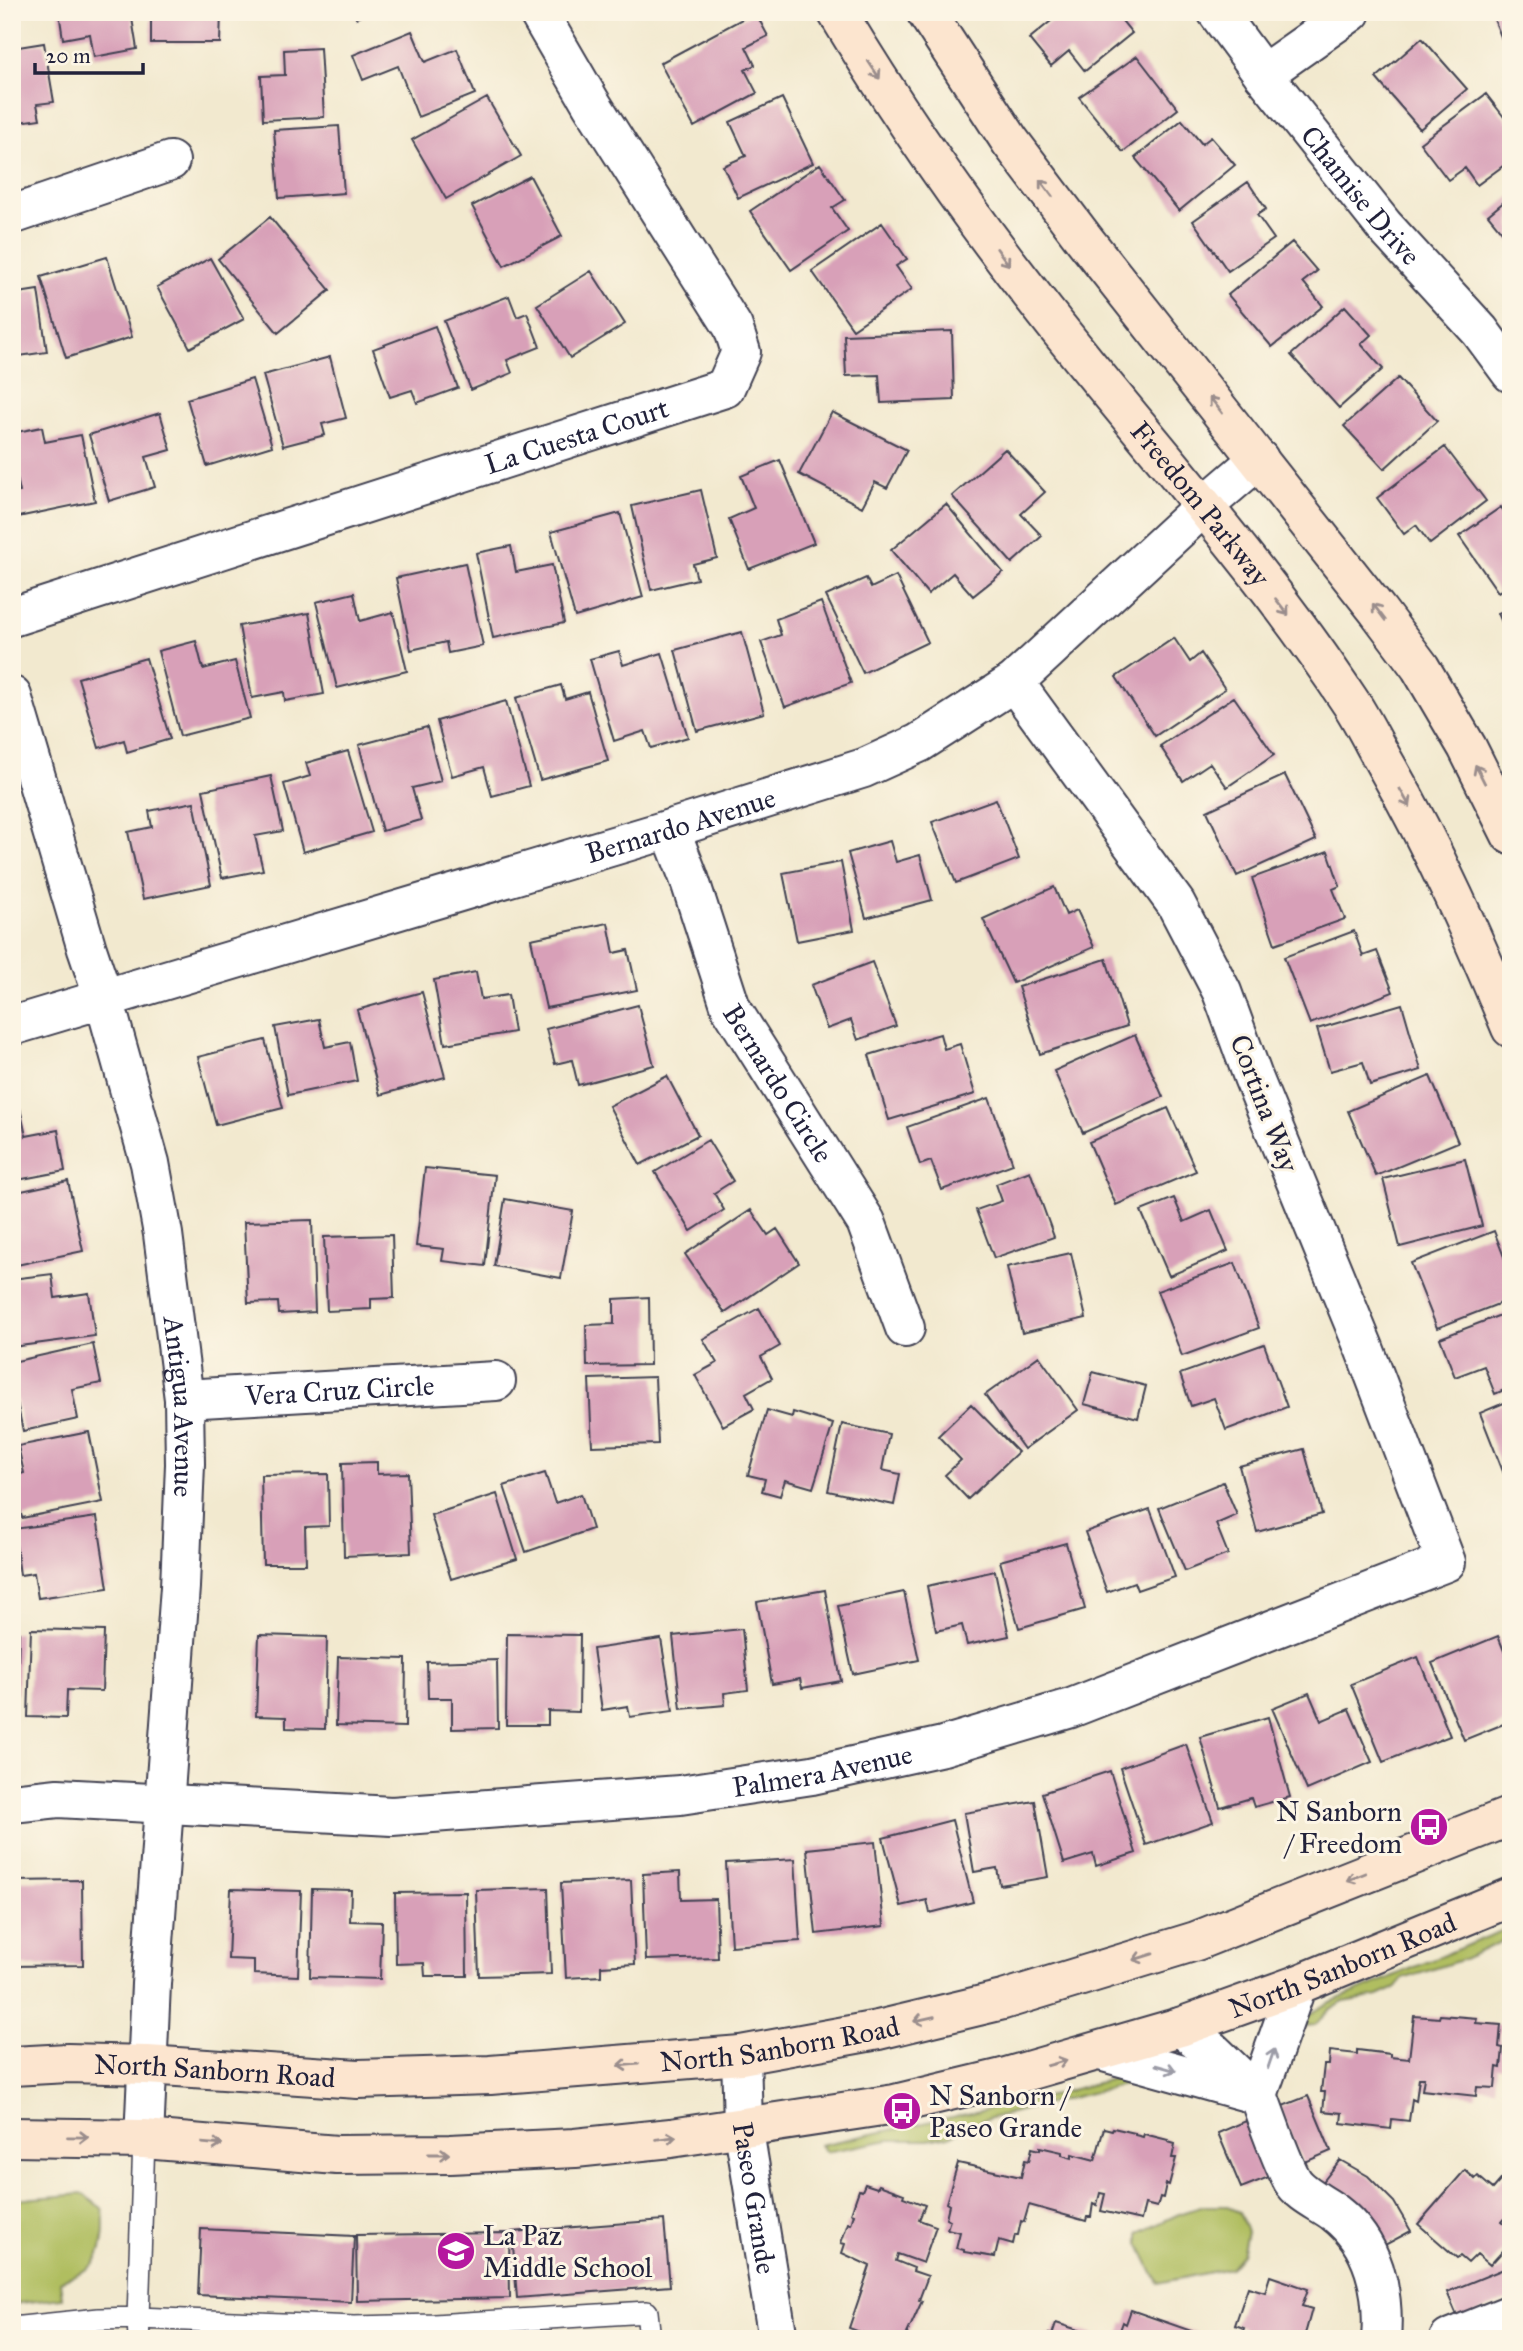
<svg xmlns="http://www.w3.org/2000/svg" width="1523" height="2351" viewBox="0 0 1523 2351" font-family="'IM FELL Great Primer',serif">
<style>
.green{fill:#b0be61;stroke:#69704e;stroke-width:2}
.building{fill:#d8a0b8}
.lines{fill:none;stroke-linecap:round;stroke-linejoin:round}
.service-casing{stroke:#414051;stroke-width:24}
.minor-casing{stroke:#414051;stroke-width:42}
.secondary-casing{stroke:#414051;stroke-width:42}
.service{stroke:#fff;stroke-width:21}
.minor{stroke:#fff;stroke-width:38}
.secondary{stroke:#fce5cf;stroke-width:38}
.oneway{stroke:#9a8d8c}
.oneway2{stroke:#9c9ca7}
.labels{text-anchor:middle;stroke-width:6;stroke-linejoin:round;paint-order:stroke}
.street-label{font-size:28px;fill:#22223b;stroke:#fcf5e5}
.poi-label{font-size:28px;fill:#22223b;stroke:#fcf5e5;text-anchor:start}
</style>
<rect width="100%" height="100%" fill="#fcf5e5"/>
<filter id="ink" filterUnits="userSpaceOnUse"><feTurbulence type="fractalNoise" baseFrequency=".0143" numOctaves="2"/><feDisplacementMap in="SourceGraphic" scale="14" xChannelSelector="R" yChannelSelector="G"/><feConvolveMatrix kernelMatrix="1 2 1 2 8 2 1 2 1" color-interpolation-filters="sRGB"/></filter>
<filter id="wash" filterUnits="userSpaceOnUse"><feTurbulence type="fractalNoise" baseFrequency=".00686" numOctaves="4" result="noise"/><feDisplacementMap in="SourceGraphic" scale="28" xChannelSelector="R" yChannelSelector="G"/><feGaussianBlur stdDeviation="1.57" result="paint"/><feColorMatrix in="noise" values="0 0 0 0 0 0 0 0 0 0 0 0 0 0 0 0 0 1.4 0 .05"/><feComposite in="paint" operator="in"/></filter>
<g filter="url(#wash)">
<rect width="100%" height="100%" fill="#f2e9cf"/>
<path class="green" d="M1511 1927V1937L1464 1959 1403 1979 1396 1988 1378 1996 1344 2002 1330 2009 1315 2025 1303 2026 1308 2015 1331 2002Z
M1129 2074 1155 2077 983 2120 949 2136 928 2140H889L826 2152 820 2145 1042 2098Z
M83 2194 103 2209C105 2226 105 2255 90 2267 82 2273 69 2277 60 2281L62 2298 12 2304V2200Z
M1204 2206H1225L1239 2212 1247 2232 1242 2254 1230 2268 1158 2283 1139 2243V2233L1179 2214Z"/>
<g id="blocks">
<path class="building" d="M59 12H131L137 49 94 57 90 34 63 39Z
M151 12H221L220 43H151Z
M354 12H371L356 18Z
M755 12 768 36 746 47 755 65 745 70 757 93 694 127 660 63Z
M1062 12H1115L1132 33 1085 71 1069 51 1051 66 1029 39Z
M1491 12H1511V61Z
M412 31 425 62 457 49 475 94 418 117 398 66 363 80 353 55Z
M1422 38 1467 89 1420 129 1376 78Z
M44 43 54 102 37 104 40 119 12 123V48Z
M320 48 324 117 263 120 261 76 285 75 284 50Z
M1137 56 1178 109 1123 152 1079 97Z
M1486 94 1511 126V160L1477 185 1465 168 1448 180 1420 143Z
M487 98 521 156 446 199 412 140Z
M782 98 813 163 738 198 723 166 746 156 730 122Z
M1182 120 1202 144 1211 137 1235 165 1179 211 1135 158Z
M339 126 344 193 279 198 274 130Z
M820 164 845 200 832 208 848 231 791 270 750 211Z
M530 176 562 236 504 266 472 206Z
M1248 182 1266 209 1257 215 1274 239 1228 271 1193 221Z
M1511 196V243L1488 215Z
M270 217 330 290 278 333 218 259Z
M882 223 907 259 896 266 912 289 853 329 812 271Z
M1292 242 1317 271 1303 282 1323 306 1272 347 1228 295Z
M107 257 132 337 66 358 41 277Z
M210 258 244 319 190 348 157 287Z
M591 271 625 324 570 358 537 305Z
M38 290 47 352 12 357V294Z
M509 296 517 317 527 313 540 347 507 360 512 373 471 390 444 321Z
M1345 306 1371 335 1361 344 1383 369 1339 408 1291 355Z
M435 326 458 388 417 403 412 390 390 397 373 349Z
M952 331 954 400 881 403 879 375 846 376 844 335Z
M330 357 346 418 322 424 325 435 283 446 263 375Z
M1398 378 1437 421 1384 469 1344 426Z
M252 379 272 446 207 466 187 399Z
M832 412 907 450 887 488 875 482 862 507 799 474Z
M160 413 171 450 146 457 155 487 109 501 89 435Z
M42 427 45 442 81 435 95 501 18 517 14 493 20 492 12 453V433Z
M1445 447 1486 501 1430 544 1416 525 1404 534 1377 498Z
M1005 449 1045 492 1021 514 1042 536 1012 563 952 496Z
M780 460 814 543 749 569 729 519 754 508 741 476Z
M701 490 717 558 693 564 697 579 651 590 632 506Z
M946 504 1003 572 973 596 953 573 928 594 891 550Z
M1501 507 1511 522V583L1498 592 1459 536Z
M620 513 643 597 575 617 551 532Z
M511 546 516 572 552 565 564 623 493 638 476 553Z
M465 563 483 646 448 653 446 642 411 650 396 578Z
M896 576 928 642 863 673 826 596 866 578 871 588Z
M354 593 360 621 393 612 407 671 337 688 316 602Z
M821 602 851 683 785 707 761 642 781 635 776 619Z
M1511 608V643L1498 613Z
M309 613 324 694 285 701 284 692 252 698 239 626Z
M742 632 764 713 697 731 675 650Z
M1174 638 1190 662 1201 653 1225 689 1155 736 1116 677Z
M196 641 203 669 235 661 250 718 180 736 158 651Z
M619 651 623 665 662 653 688 737 651 748 645 731 614 741 590 659Z
M146 658 170 739 127 752 124 740 99 748 78 678Z
M561 685 565 699 588 692 608 761 540 780 516 698Z
M1234 697 1274 755 1227 787 1210 763 1183 781 1160 746Z
M506 701 529 786 492 796 484 767 452 776 437 721Z
M427 727 441 781 412 788 421 820 382 831 359 745Z
M348 751 372 832 303 852 284 784 310 776 306 763Z
M1285 775 1316 840 1237 876 1207 811Z
M271 776 283 831 255 836 263 870 222 878 203 790Z
M996 799 1019 859 956 883 932 822Z
M194 802 211 885 143 899 128 832 152 827 149 811Z
M890 841 896 862 920 855 932 900 866 918 848 853Z
M1328 851 1340 886 1333 889 1345 919 1275 944 1252 878Z
M841 862 854 930 797 941 783 873Z
M1054 887 1066 915 1077 910 1094 947 1013 983 983 919Z
M608 923 614 953 628 950 637 990 546 1008 531 939Z
M1354 931 1363 956 1377 951 1393 992 1310 1024 1284 957Z
M1106 959 1127 1026 1040 1054 1018 987Z
M872 962 896 1026 858 1040 851 1020 827 1029 811 985Z
M476 972 481 999 508 995 514 1032 445 1044 434 980Z
M422 992 445 1077 380 1095 357 1010Z
M1402 1004 1421 1070 1370 1085 1363 1062 1330 1071 1317 1029Z
M638 1005 654 1065 578 1085 572 1060 555 1064 546 1029Z
M319 1019 325 1047 350 1042 357 1081 288 1095 275 1027Z
M940 1034 944 1049 960 1044 975 1094 889 1120 869 1055Z
M1135 1035 1163 1097 1083 1133 1054 1071Z
M265 1040 283 1108 216 1125 198 1057Z
M667 1076 698 1135 640 1165 609 1106Z
M1430 1076 1458 1142 1376 1176 1348 1111Z
M989 1098 1013 1164 942 1190 931 1161 920 1165 907 1127Z
M20 1108 26 1136 58 1130 65 1171 12 1181V1109Z
M1168 1108 1196 1171 1116 1205 1089 1142Z
M708 1140 733 1181 714 1193 724 1210 691 1231 655 1172Z
M1465 1159 1482 1226 1400 1247 1383 1179Z
M425 1168 495 1175 485 1266 442 1261 444 1249 416 1246Z
M1030 1171 1054 1237 994 1258 976 1210 1002 1201 996 1184Z
M68 1181 83 1251 12 1266V1193Z
M1174 1198 1184 1222 1211 1210 1228 1251 1169 1276 1141 1211Z
M505 1199 573 1211 561 1278 494 1266Z
M751 1210 768 1235 777 1229 799 1263 725 1313 685 1254Z
M312 1220 315 1312 279 1314 278 1302 248 1303 244 1222Z
M1494 1231 1511 1275V1299L1437 1328 1411 1263Z
M392 1235 394 1298 371 1299V1309L327 1311 324 1237Z
M1071 1253 1086 1318 1022 1333 1007 1267Z
M1235 1263 1259 1328 1182 1356 1157 1291Z
M52 1274 55 1298 89 1293 95 1336 12 1347V1279Z
M649 1297 650 1365 587 1366 586 1325 614 1324V1299Z
M759 1308 780 1346 761 1357 772 1378 746 1393 754 1409 723 1426 695 1375 717 1363 703 1339Z
M1511 1311V1387L1495 1394 1484 1366 1455 1377 1440 1338Z
M93 1344 101 1383 72 1389 78 1419 23 1431 12 1379V1362Z
M1264 1344 1287 1407 1226 1430 1214 1398 1191 1406 1180 1374Z
M1039 1356 1078 1410 1024 1449 985 1395Z
M1093 1372 1146 1386 1138 1418 1084 1404Z
M655 1377 658 1444 592 1446 589 1379Z
M1511 1400V1478L1506 1479 1480 1413Z
M971 1404 1018 1452 968 1499 945 1475 961 1460 938 1436Z
M767 1410 792 1417 793 1412 833 1424 813 1488 785 1480 780 1496 762 1491 765 1479 748 1475Z
M842 1424 889 1434 882 1470 900 1474 894 1505 828 1491Z
M89 1432 103 1502 22 1518 13 1476 24 1473 18 1446Z
M1304 1449 1322 1514 1257 1532 1239 1466Z
M377 1462V1474L408 1473 411 1553 344 1556 342 1463Z
M545 1473 555 1503 581 1494 592 1529 526 1552 504 1486Z
M328 1474 329 1526 305 1527 306 1564H263L261 1475Z
M1223 1482 1237 1515 1216 1524 1228 1554 1185 1571 1159 1508Z
M497 1494 517 1559 451 1579 431 1515Z
M1150 1509 1175 1577 1137 1590 1134 1582 1107 1592 1085 1532Z
M97 1517 108 1588 38 1598 34 1573 20 1575 14 1529Z
M1066 1543 1085 1609 1019 1628 1000 1561Z
M995 1571 1009 1636 967 1645 962 1625 936 1631 927 1586Z
M825 1590 841 1681 802 1688 800 1679 772 1684 757 1602Z
M904 1592 919 1660 853 1674 838 1606Z
M31 1629 104 1631 102 1691 67 1690 66 1718 28 1717Z
M742 1629 748 1690 724 1693 725 1705 681 1709 673 1636Z
M12 1633H19L17 1693H12Z
M507 1634 580 1635 579 1712 548 1711V1725H506Z
M259 1635 327 1637 325 1729 286 1728V1717L256 1716Z
M1498 1636 1511 1668V1721L1464 1740 1432 1663Z
M661 1639 673 1711 630 1717 628 1706 602 1710 593 1649Z
M338 1657 406 1659 405 1727 336 1725Z
M1418 1657 1450 1736 1383 1762 1351 1684Z
M497 1660 498 1728 452 1729V1698H428L427 1662Z
M1309 1693 1321 1721 1349 1709 1372 1762 1307 1790 1272 1708Z
M1268 1717 1290 1797 1254 1807 1251 1798 1220 1807 1200 1737Z
M1186 1744 1213 1822 1146 1845 1120 1768Z
M1110 1771 1136 1853 1096 1866 1093 1854 1064 1863 1042 1793Z
M1035 1801 1048 1877 1000 1885 997 1868 974 1872 964 1813Z
M952 1820 973 1902 930 1913 927 1900 901 1906 883 1838Z
M875 1842 884 1926 816 1934 807 1849Z
M795 1859 800 1941 731 1946 726 1863Z
M680 1872 681 1900 716 1899 718 1958 646 1960 643 1874Z
M82 1880 83 1965 12 1966V1881Z
M631 1880 635 1964 601 1966V1976L566 1978 561 1883Z
M548 1888 551 1974 479 1976 476 1890Z
M231 1889 301 1891 298 1976 254 1974V1960L228 1959Z
M312 1889 351 1890 350 1921 382 1922 380 1979 310 1977Z
M466 1892 467 1976H425L424 1963 396 1964 395 1893Z
M1440 2015 1477 2018 1476 2023 1501 2025 1499 2047 1503 2048 1501 2068 1497 2067 1495 2088 1477 2087 1476 2096 1422 2090 1424 2078H1419L1416 2101 1412 2099 1409 2121 1392 2119 1391 2129 1341 2123 1342 2113 1323 2111 1325 2092H1321L1324 2065H1329L1330 2051 1357 2054V2050L1390 2054V2057L1409 2059 1414 2016 1439 2018Z
M1308 2096 1331 2151 1303 2163 1280 2107Z
M1246 2121 1269 2177 1241 2188 1218 2133Z
M1104 2128 1112 2130 1113 2128 1135 2133V2135L1143 2137 1144 2134 1168 2140V2142L1175 2144 1172 2158H1176L1169 2185 1166 2184 1163 2198 1160 2197 1157 2207 1145 2204 1141 2220 1101 2211 1105 2194 1100 2193 1097 2205 1093 2203 1091 2217H1087L1086 2221 1029 2205 1024 2222 1021 2221 1018 2235H1015L1013 2244 999 2240 995 2257 964 2252V2250L956 2248 960 2232 947 2229 950 2220 946 2218 949 2205 946 2203 958 2163 1021 2177 1025 2160 1029 2161 1032 2148 1040 2150V2147L1062 2152V2155L1072 2158V2154L1095 2160Z
M1340 2160 1368 2176 1394 2202 1411 2231 1385 2245 1370 2221 1348 2199 1322 2183Z
M1511 2168V2217L1508 2215 1502 2222 1511 2230V2242L1490 2265 1477 2254 1468 2263 1460 2256 1457 2258 1418 2224 1465 2170 1475 2179 1478 2176 1493 2189Z
M865 2184 877 2188 879 2185 904 2194 903 2197 925 2205 919 2220 936 2226 923 2263 898 2254 896 2261 914 2268 913 2271 928 2276 919 2300 922 2301 906 2336 912 2339 861 2338 863 2333 849 2328 870 2266 842 2253 845 2244 841 2243 848 2223 851 2224 854 2214 851 2213 859 2190 862 2191Z
M664 2220 670 2286 517 2298 512 2232Z
M201 2229 354 2236 351 2302 198 2295Z
M509 2233 510 2298 357 2301 356 2235Z
M1511 2266V2298L1459 2320 1447 2292Z
M1270 2276 1308 2289 1302 2306 1312 2309 1304 2338 1240 2339 1244 2328 1235 2325 1248 2287 1265 2292Z
M1131 2310 1200 2334 1198 2339H1117L1123 2322 1126 2324Z
M1056 2323 1104 2338V2339H1048L1049 2334 1052 2335Z
M991 2333 1006 2338V2339H981L982 2334 989 2337Z"/>
</g>
</g>
<g filter="url(#ink)">
<use href="#blocks" fill-opacity="0" stroke="#414051" stroke-width="2"/>
<g class="lines">
<g class="service-casing">
<path id="service" d="M12 2328 99 2319 138 2318 354 2327 434 2325 647 2312 650 2339
M139 2339 138 2318 144 2139"/>
</g>
<g class="minor-casing">
<g id="minor">
<path id="s1" d="M1217 12 1263 74 1384 226 1480 331 1511 373"/>
<path d="M1263 74 1351 12"/>
<path d="M12 215 170 161"/>
<path id="s2" d="M12 617 725 388 741 352 733 327 591 103 538 12"/>
<path id="s3" d="M12 696 87 949 104 999 150 1163 163 1234 184 1399 185 1464 180 1587 151 1984 144 2139"/>
<path id="s4" d="M670 829 689 878 731 1008 866 1222 905 1328"/>
<path id="s5" d="M12 1026 670 829 864 768 919 743 1014 682 1204 506 1259 459"/>
<path id="s6" d="M184 1399 496 1381"/>
<path id="s7" d="M12 1803 58 1798 392 1816 680 1795 812 1775 943 1746 1071 1708 1446 1562 1364 1348 1253 1077 1222 992 1176 904 1014 682"/>
<path d="M1180 2027 1211 2050 1258 2095 1297 1985"/>
<path d="M1100 2051 1258 2095C1268 2121 1279 2156 1292 2180 1300 2194 1322 2203 1335 2213 1374 2243 1385 2292 1381 2339"/>
<path id="s8" d="M741 2055 743 2125 778 2339"/>
<path d="M1449 2339 1511 2314"/>
</g>
</g>
<g class="secondary-casing">
<g id="secondary">
<path id="s9" d="M837 12C911 135 996 253 1086 363 1177 475 1272 583 1351 703 1364 723 1375 746 1387 767 1435 851 1474 939 1511 1028"/>
<path d="M926 12 1010 141 1084 239 1378 611 1420 667 1467 747 1511 835"/>
<path id="s10" d="M12 2066 68 2063 147 2065 358 2079 490 2075 741 2055 878 2030 1003 2000 1196 1941 1511 1816"/>
<path id="s11" d="M12 2137 144 2139 337 2155 450 2154 575 2148 671 2138 895 2104 1003 2078 1180 2027 1297 1985 1511 1897"/>
</g>
</g>
<use href="#service" class="service"/>
<use href="#minor" class="minor"/>
<use href="#secondary" class="secondary"/>
</g>
<defs><path id="oneway-shaft" d="M-6 0H5M1.5-3L5.5 0L1.5 3" fill="none" stroke-width="1.6" stroke-linecap="round" stroke-linejoin="round" transform="scale(1.75)"/></defs>
<g class="oneway">
<use href="#oneway-shaft" transform="translate(874 70) rotate(57)"/>
<use href="#oneway-shaft" transform="translate(1046 188) rotate(-127)"/>
<use href="#oneway-shaft" transform="translate(1003 257) rotate(54)"/>
<use href="#oneway-shaft" transform="translate(1216 405) rotate(-128)"/>
<use href="#oneway-shaft" transform="translate(1282 607) rotate(52)"/>
<use href="#oneway-shaft" transform="translate(1379 612) rotate(-127)"/>
<use href="#oneway-shaft" transform="translate(1480 774) rotate(-117)"/>
<use href="#oneway-shaft" transform="translate(1405 798) rotate(61)"/>
<use href="#oneway-shaft" transform="translate(1356 1877) rotate(158)"/>
<use href="#oneway-shaft" transform="translate(1143 1957) rotate(163)"/>
<use href="#oneway-shaft" transform="translate(924 2019) rotate(167)"/>
<use href="#oneway-shaft" transform="translate(1057 2063) rotate(-16)"/>
<use href="#oneway-shaft" transform="translate(628 2065) rotate(175)"/>
<use href="#oneway-shaft" transform="translate(78 2137) rotate(1)"/>
<use href="#oneway-shaft" transform="translate(666 2138) rotate(-7)"/>
<use href="#oneway-shaft" transform="translate(212 2144) rotate(5)"/>
<use href="#oneway-shaft" transform="translate(439 2154)"/>
</g>
<g class="oneway2">
<use href="#oneway-shaft" transform="translate(1271 2059) rotate(-71)"/>
<use href="#oneway-shaft" transform="translate(1166 2068) rotate(16)"/>
</g>
</g>
<defs>
<g id="bus-disc" transform="scale(2.0125)"><circle r="9.5" fill="#b5179e" stroke="#fcf5e5"/><path d="M-5-6H5V4H4V6H2V4H-2V6H-4V4H-5ZM-3.5-4V0h7V-4ZM-3.5 1.2v1.5H-2V1.2ZM2 1.2v1.5H3.5V1.2Z" fill="#fff"/></g>
<g id="school-disc" transform="scale(2.0125)"><circle r="9.5" fill="#b5179e" stroke="#fcf5e5"/><path d="M0-5L7-2L0 1L-7-2ZM-4 1L0 2.5L4 1V4Q0 6-4 4Z" fill="#fff"/></g>
</defs>
<g fill-rule="evenodd">
<use href="#bus-disc" x="1429" y="1827"/>
<use href="#bus-disc" x="902" y="2111"/>
<use href="#school-disc" x="456" y="2251"/>
</g>
<g class="labels">
<g class="street-label">
<text dy="10" stroke="none"><textPath href="#s1" startOffset="233">Chamise Drive</textPath></text>
<text dy="10" stroke="none"><textPath href="#s2" startOffset="593">La Cuesta Court</textPath></text>
<text dy="10" stroke="none"><textPath href="#s9" startOffset="612">Freedom Parkway</textPath></text>
<text dy="10" stroke="none"><textPath href="#s5" startOffset="698">Bernardo Avenue</textPath></text>
<text dy="10" stroke="none"><textPath href="#s4" startOffset="278">Bernardo Circle</textPath></text>
<text transform="translate(1265 1103) rotate(69)" y="10">Cortina Way</text>
<text dy="10" stroke="none"><textPath href="#s6" startOffset="156">Vera Cruz Circle</textPath></text>
<text dy="10" stroke="none"><textPath href="#s3" startOffset="733">Antigua Avenue</textPath></text>
<text dy="10" stroke="none"><textPath href="#s7" startOffset="814">Palmera Avenue</textPath></text>
<text dy="10" stroke="none"><textPath href="#s11" startOffset="1356">North Sanborn Road</textPath></text>
<text dy="10" stroke="none"><textPath href="#s10" startOffset="770">North Sanborn Road</textPath></text>
<text dy="10" stroke="none"><textPath href="#s10" startOffset="203">North Sanborn Road</textPath></text>
<text dy="10" stroke="none"><textPath href="#s8" startOffset="144">Paseo Grande</textPath></text>
</g>
<g class="poi-label">
<text x="1402" y="1821" text-anchor="end">N Sanborn<tspan x="1402" dy="32">/ Freedom</tspan></text>
<text x="929" y="2105">N Sanborn /<tspan x="929" dy="32">Paseo Grande</tspan></text>
<text x="483" y="2245">La Paz<tspan x="483" dy="32">Middle School</tspan></text>
</g>
</g>
<rect width="1523" height="2351" fill="none" stroke="#fcf5e5" stroke-width="42"/>
<path d="M35 63v10h108v-10" fill="none" stroke="#22223b" stroke-width="3.5"/>
<text x="46" y="63" font-size="21" fill="#22223b" stroke="#fcf5e5" stroke-width="5" paint-order="stroke">20 m</text>
</svg>
